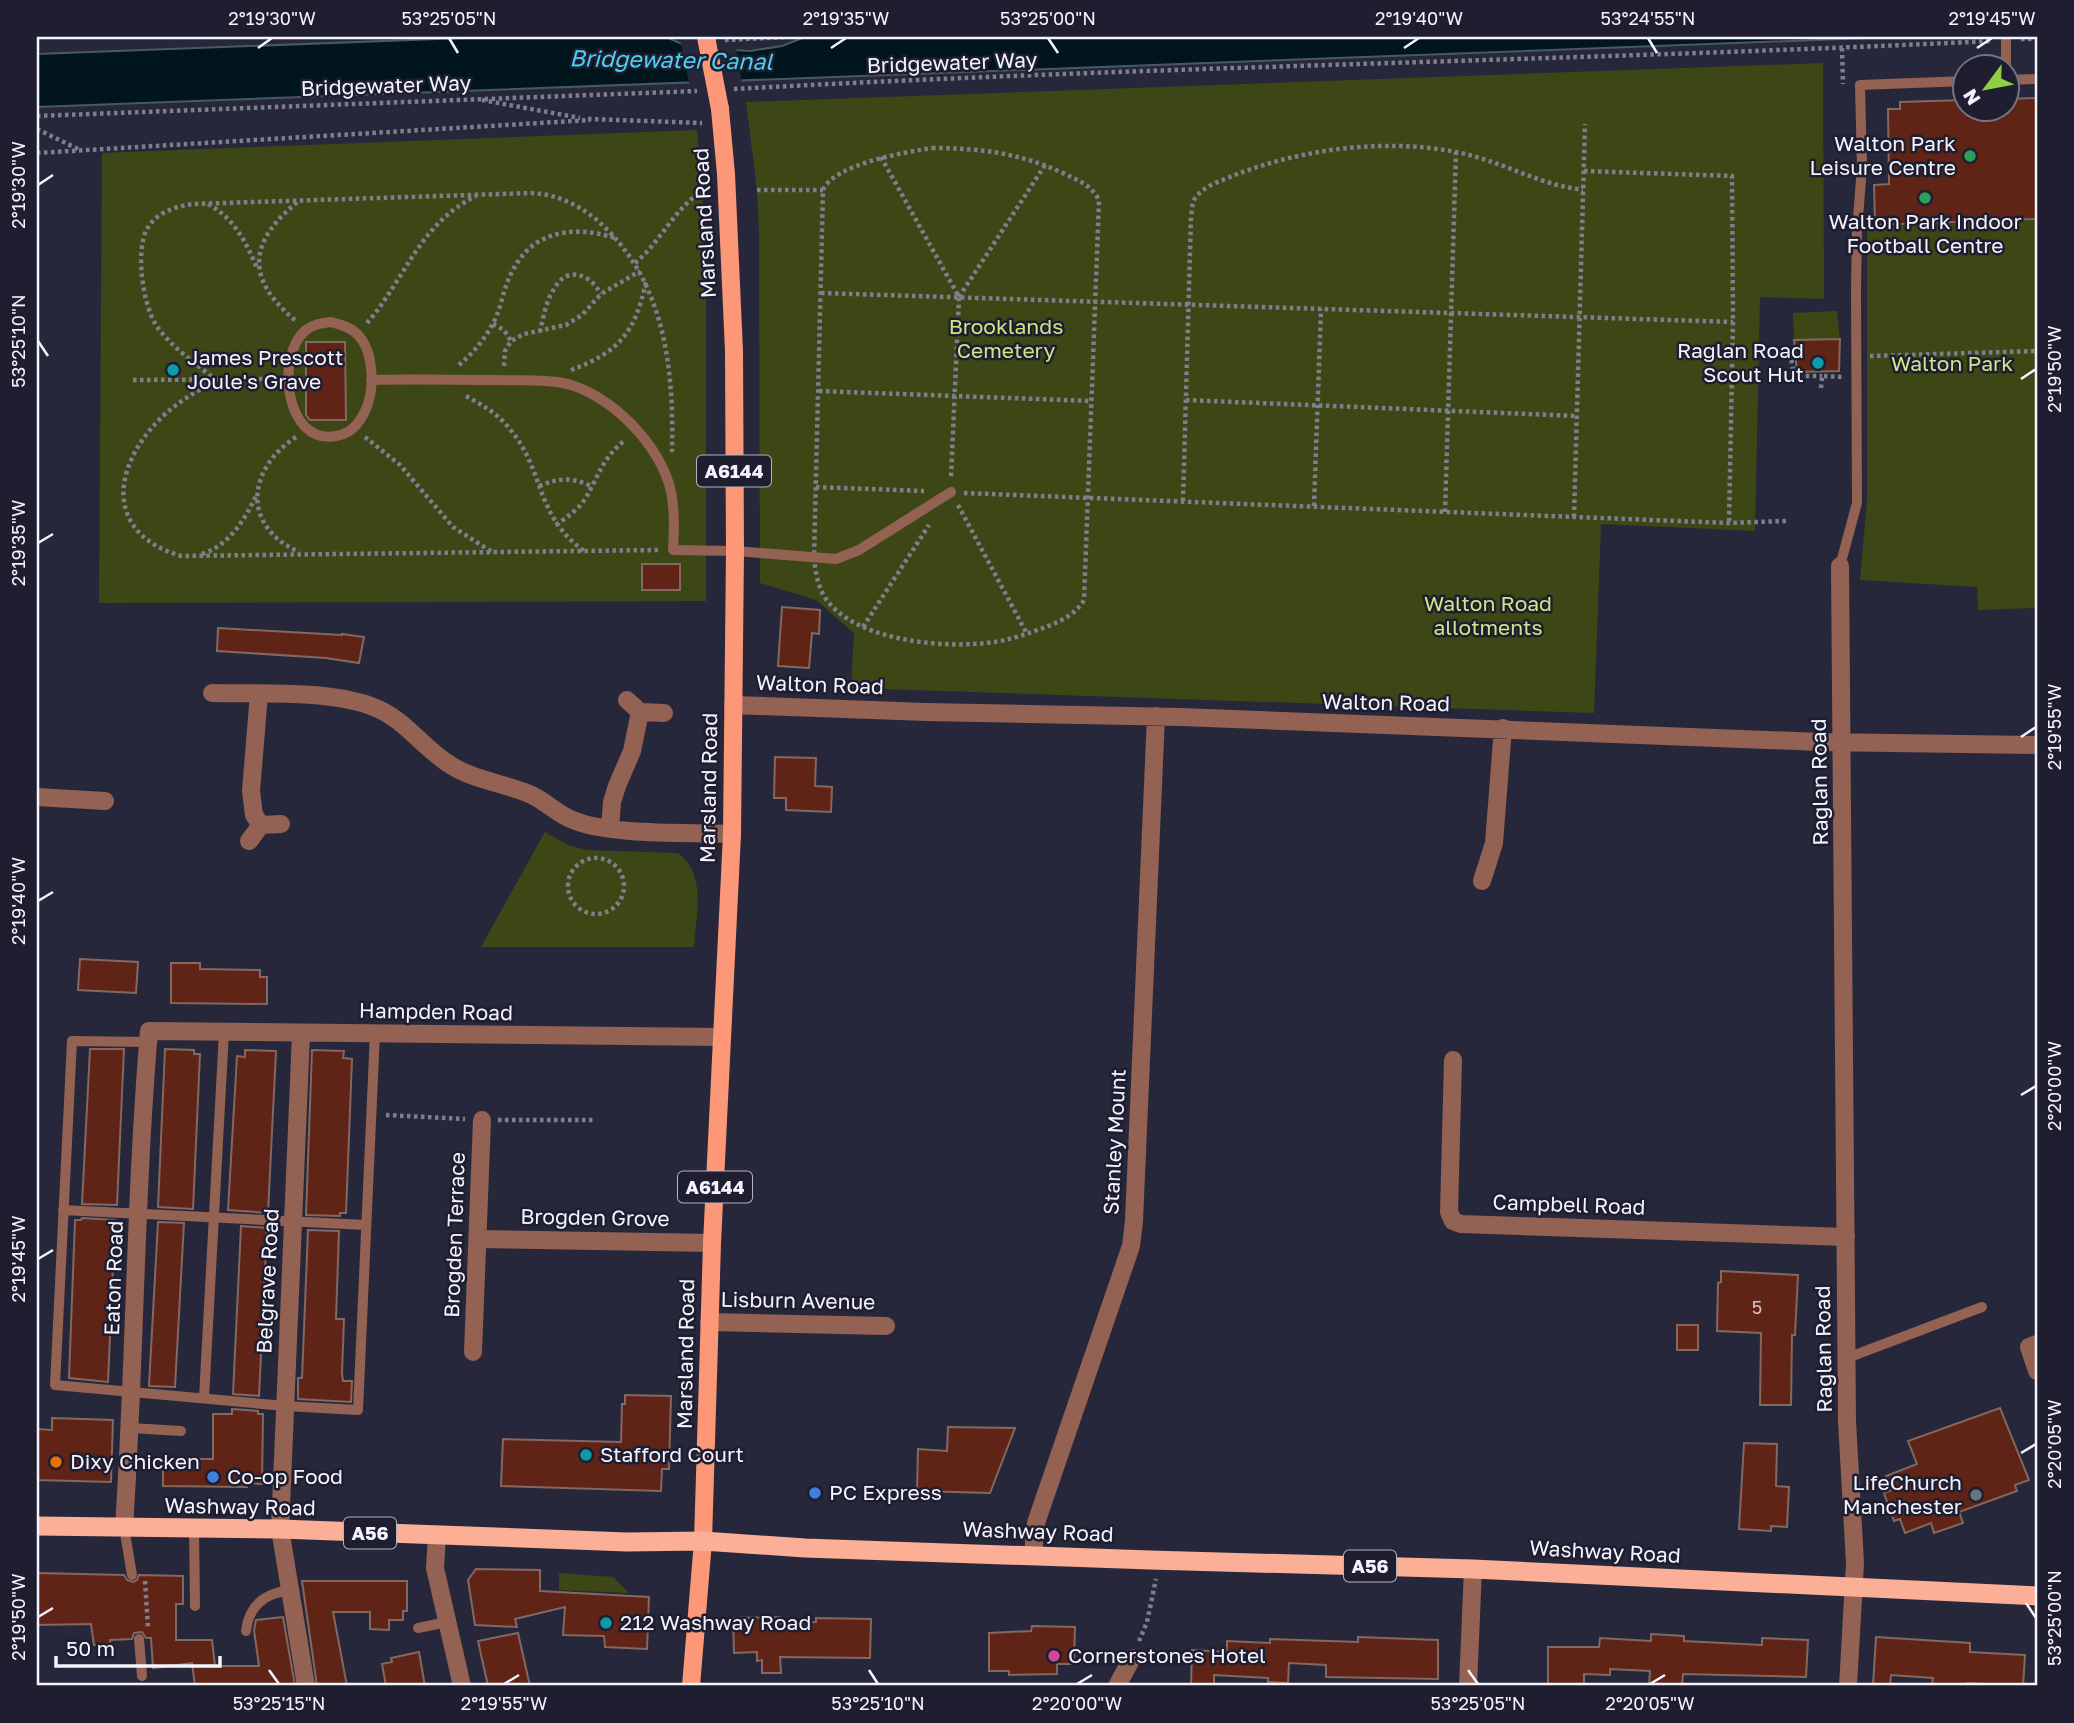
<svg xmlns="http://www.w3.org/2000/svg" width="2074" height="1723" viewBox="0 0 2074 1723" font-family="'Golos Text',sans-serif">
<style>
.green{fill:#3d4715}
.water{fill:#00161c;stroke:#495960;stroke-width:2}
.pier{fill:#27273b}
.building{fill:#602416;stroke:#826861;stroke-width:2}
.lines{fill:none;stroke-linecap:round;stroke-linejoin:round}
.path{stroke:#7e7f8e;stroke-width:4.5;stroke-dasharray:3.5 3.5;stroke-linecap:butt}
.service{stroke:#936252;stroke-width:10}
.minor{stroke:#936252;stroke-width:18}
.primary{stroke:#fc9877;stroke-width:18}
.trunk{stroke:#faaf96;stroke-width:19}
.primary-bridge{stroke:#fc9877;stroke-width:18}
.ticks{fill:none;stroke:#f3f4fe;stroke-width:2.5}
.leisure-dot{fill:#2e9e5b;stroke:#1e1e30;stroke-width:2.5}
.culture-dot{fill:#0f9aa8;stroke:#1e1e30;stroke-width:2.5}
.food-dot{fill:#e8710a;stroke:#1e1e30;stroke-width:2.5}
.shop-dot{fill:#3f7fe0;stroke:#1e1e30;stroke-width:2.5}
.worship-dot{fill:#6b7280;stroke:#1e1e30;stroke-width:2.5}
.hotel-dot{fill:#d1479c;stroke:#1e1e30;stroke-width:2.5}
.labels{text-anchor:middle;stroke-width:5;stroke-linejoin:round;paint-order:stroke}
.number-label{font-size:18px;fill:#cec0c4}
.shield{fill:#1e1e30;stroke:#b3b4c0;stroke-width:2}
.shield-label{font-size:19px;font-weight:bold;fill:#f3f4fe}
.street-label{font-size:21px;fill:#f3f4fe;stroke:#1e1e30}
.poi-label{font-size:21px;fill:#f3f4fe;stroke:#1e1e30;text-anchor:start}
.park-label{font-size:21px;fill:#cfe587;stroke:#1e1e30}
.water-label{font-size:23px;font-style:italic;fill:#4bd1f1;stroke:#1e1e30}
.neatline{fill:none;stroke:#f3f4fe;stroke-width:2.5}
.ticks-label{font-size:18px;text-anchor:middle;fill:#f3f4fe}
</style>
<rect width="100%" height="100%" fill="#27273b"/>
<path class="green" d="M1823 63 1824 299 1760 297 1755 531 1601 524 1594 713 851 688 854 633 816 600 760 583 759 232 757 190 746 102Z
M697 130 704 218 706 304V601L99 603 102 153Z
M2037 220V608L1978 610 1977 587 1860 580 1867 500V227Z
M1837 311 1840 339 1794 340 1793 313Z
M545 832 568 845 587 850 678 853C707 875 696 914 694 947H481Z
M559 1573 613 1577 629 1593 559 1590Z"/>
<path class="water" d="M491 37H666L689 47 750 51 782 46 805 37H1896L37 107V54Z"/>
<path class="pier" d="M680 39 689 44 736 46 742 85 690 87Z"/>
<path class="building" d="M2037 98V219L1875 225 1874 185 1889 184 1888 109H1900V102L1965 100V108H2007V99Z
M1840 339 1839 371 1797 372 1794 340Z
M306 342H345L346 420H310L306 415Z
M642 564H680V590H642Z
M782 607 820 610 819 634 812 633 809 668 778 666Z
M218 628 342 635V634L364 637 359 663 326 658 217 651Z
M775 757 816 758 815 786 832 787 831 812 786 810V798H774Z
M80 959 138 962 136 993 78 990Z
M171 963H200V969L260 970V977H267V1004L171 1003Z
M90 1049H124L117 1205 82 1204Z
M165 1049 194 1050V1054H200L193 1209 158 1207Z
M245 1050 276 1051 268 1213 228 1210 237 1056 245 1057Z
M312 1050 344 1051 343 1058 352 1059 346 1213H340V1216L306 1215Z
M82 1218 115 1220 108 1382 69 1378 75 1220H81Z
M158 1222 184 1223 175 1387 149 1386Z
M241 1226 267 1228 259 1396 233 1394Z
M308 1230 339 1231 336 1319H344L342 1373 343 1381H352L351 1402 298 1399V1378H302Z
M1721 1271 1798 1275 1795 1335H1792L1791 1405H1760L1761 1333 1717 1331 1718 1283 1721 1282Z
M1677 1325H1698V1350H1677Z
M625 1395 671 1396 669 1469H662L661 1491 501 1486 503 1439 621 1442 622 1404H625Z
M2000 1408 2029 1480 2015 1485 2017 1491 1959 1512 1963 1523 1934 1533 1931 1523 1905 1533 1900 1519 1894 1521 1884 1493 1892 1490 1886 1476 1917 1464 1908 1441Z
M232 1409 258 1411V1414H263L262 1484 248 1483 247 1487 163 1486V1459H213V1414H232Z
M52 1418 113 1420 111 1482 37 1480V1429L52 1430Z
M948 1427 1015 1428 990 1493 917 1491 918 1449 947 1451Z
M1744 1443 1777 1444 1776 1486 1789 1487 1787 1527 1771 1526V1531L1739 1529Z
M476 1569 540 1570V1591L649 1597 647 1649 605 1647 604 1636 563 1635 565 1607 515 1619 517 1627 475 1625 468 1580Z
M37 1573 124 1575 127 1580 133 1582 137 1580 139 1575 183 1576V1604H176V1640H212L215 1666H259L254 1630 256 1620 283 1617 295 1686H195L192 1663 153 1668 151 1638H146L142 1632 134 1633 132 1639 110 1640V1644L94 1645 91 1624 37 1625Z
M302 1581H407V1611H403V1620H389V1630L370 1629V1612H333L347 1686H317Z
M780 1617V1623L816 1622V1618L871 1619 870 1658 780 1657 781 1673H762V1660L757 1661V1652L734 1653 733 1618Z
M1032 1626 1075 1627 1074 1664H1057V1674L1009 1675V1671H989V1633L1031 1631Z
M518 1633 530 1686H488L478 1641Z
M1651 1634 1684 1636V1641L1762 1645V1638L1808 1640 1806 1677 1683 1674 1682 1686H1649L1650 1671 1610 1669V1675L1584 1674V1685H1548V1647H1599L1600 1638 1651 1641Z
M1358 1637 1438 1640V1679L1326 1677V1665L1289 1663 1288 1683 1268 1682V1678L1214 1675V1686L1191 1685 1192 1650 1227 1652V1641L1270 1643V1639L1358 1642Z
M1876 1637 1970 1643V1652L2025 1655 2023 1686 1968 1683V1686H1932L1933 1678 1891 1675 1890 1686H1873Z
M419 1652 425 1686H386L382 1664 392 1662 391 1658Z"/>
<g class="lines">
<path class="path" d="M2021 39H2037
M725 40 787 37
M1842 48 1843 84
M734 89C1152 66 1572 61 1991 41
M482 100 580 118
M37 116 697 91
M588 119 702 123
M37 129 80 150
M932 148C979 148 1021 153 1065 174 1079 181 1091 185 1099 200L1084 600C1076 614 1061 621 1046 627 1029 633 1013 639 995 642 947 649 862 642 829 603 818 590 816 574 814 558L823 190C834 164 906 152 932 148Z
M37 153 590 120
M881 157 959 297 951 477
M1584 171 1732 176 1733 322 1729 523
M757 190H823
M208 204C234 218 246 242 257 268
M635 263C661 242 674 208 703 191
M821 293 1733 322
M959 297 1045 165
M295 320C244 278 249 240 300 200
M367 323C406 278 419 224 476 196
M493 324 504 330 511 341
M540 332C543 318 546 301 554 289 567 265 590 274 601 294
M1795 355 1791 358 1794 376H1822
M1870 356 2037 351
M459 365C473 353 485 339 493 323 502 307 503 288 512 272 532 230 575 225 615 238
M504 366 505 351 511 341 524 334 566 325 582 315 601 294 640 271
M571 370C620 352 635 332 646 282
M133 380 274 379
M1821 388 1822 376 1842 377
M819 391 1091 401
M466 396C482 405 497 413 509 428 545 469 534 515 584 551
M1186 400 1577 416
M296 437C247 469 241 526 299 552
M365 437 400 465 453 527 492 552
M539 486C558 478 572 477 591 486
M816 487 924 491
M964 493 1729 523 1786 521
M1183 501 1191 216C1192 211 1192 204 1194 200 1202 186 1221 181 1235 175 1301 149 1385 138 1456 152 1488 158 1516 172 1547 182 1559 186 1571 188 1583 190
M958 505 1027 634
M1314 506 1321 309
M1445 512 1456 152
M1574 517 1585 124
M556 525C567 517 578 510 585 499 600 474 601 460 625 440
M658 550 181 556C106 534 111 470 158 421 175 403 196 392 216 380 195 363 171 347 156 325 143 305 135 251 147 229 156 213 175 206 193 204L531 193C557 194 579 205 598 221 665 280 674 368 672 452
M202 554C229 545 244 521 256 496
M863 627 929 525
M568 886a28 28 0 1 1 56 0a28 28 0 1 1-56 0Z
M386 1115 465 1119
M498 1120H595
M145 1581 148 1628
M1139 1641 1147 1622 1156 1579"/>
<path class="service" d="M2006 37V66
M2008 80 2037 79
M331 322C340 325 349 326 356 333 374 349 375 388 366 409 360 423 351 434 336 436 285 446 275 355 306 330 314 324 322 323 331 322Z
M371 380C414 379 457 380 499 380 521 381 542 379 563 383 609 392 662 446 671 492 675 511 674 531 673 550L735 551 836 559 859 550 951 492
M1840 566 1857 503 1856 290 1857 230 1862 167 1860 85 1966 81
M148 1042 72 1041 55 1385 285 1406 358 1410 375 1033
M63 1210 366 1225
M1847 1358 1982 1307
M204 1398 224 1032
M131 1428 181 1431
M124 1527 132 1575
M194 1528 195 1606
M418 1628 447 1622
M246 1631C249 1605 265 1593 291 1590
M139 1639 142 1676"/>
<path class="minor" d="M1840 566 1847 1421 1855 1563 1848 1686
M212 693C259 694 327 690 371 706 405 718 422 748 452 766 475 780 502 783 527 793 544 799 556 814 573 820 611 836 689 832 732 834
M627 700 640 712 664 713
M733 705 926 712 1181 717 1821 742 2037 745
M37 797 105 801
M261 825 281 824
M610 828 612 802 617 786 632 751 640 712
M249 841 261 825 254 815 251 791 259 694
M1482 881 1494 843 1503 728
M301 1034 280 1529 306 1686
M1453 1060 1449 1212 1453 1221 1461 1224 1846 1237
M478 1239 712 1243
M709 1322 886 1326
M2037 1344 2029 1347 2037 1371
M473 1352 482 1120
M124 1527C135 1362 135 1196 149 1031L722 1037
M437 1535 435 1568 462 1686
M1033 1554 1036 1523 1131 1246 1134 1221 1156 716
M1117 1686 1132 1658
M1468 1686 1473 1569"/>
<path class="primary" d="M691 1686 703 1541 712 1243 732 834 735 551 734 351 726 174 720 109"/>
<path class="trunk" d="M37 1526 280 1529 627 1542 703 1541 805 1548 1150 1560 1473 1569 2037 1596"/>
<path class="primary-bridge" d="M706 37 720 109"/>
</g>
<path class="ticks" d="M449 38 458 53M1048 38 1058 53M1648 38 1657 53M258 48 272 38M831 48 846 38M1404 48 1419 38M1977 48 1992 38M38 185 53 175M38 341 48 356M2021 379 2036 369M38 543 53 534M2021 737 2036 727M38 901 53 892M2021 1095 2036 1086M38 1259 53 1250M2021 1453 2036 1444M2026 1603 2036 1618M38 1617 53 1608M269 1670 279 1684M869 1670 878 1684M1468 1670 1478 1684M504 1684 519 1675M1077 1684 1092 1675M1650 1684 1665 1675"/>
<g class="leisure-dot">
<circle cx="1970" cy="156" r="7"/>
<circle cx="1925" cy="198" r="7"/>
</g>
<g class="culture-dot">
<circle cx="1818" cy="363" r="7"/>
<circle cx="173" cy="370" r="7"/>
<circle cx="586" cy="1455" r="7"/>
<circle cx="606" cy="1623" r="7"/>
</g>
<circle class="food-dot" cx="56" cy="1462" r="7"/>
<g class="shop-dot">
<circle cx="213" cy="1477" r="7"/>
<circle cx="815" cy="1493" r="7"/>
</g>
<circle class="worship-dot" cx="1976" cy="1495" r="7"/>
<circle class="hotel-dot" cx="1054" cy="1656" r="7"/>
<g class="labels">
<g class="number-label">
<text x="1757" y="1314">5</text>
</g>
<g class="shield">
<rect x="697" y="455.5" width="74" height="31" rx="5"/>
<rect x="678" y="1171.5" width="74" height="31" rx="5"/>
<rect x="344" y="1517.5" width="52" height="31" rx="5"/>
<rect x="1344" y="1550.5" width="52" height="31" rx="5"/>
</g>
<g class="shield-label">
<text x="734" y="478">A6144</text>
<text x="715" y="1194">A6144</text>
<text x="370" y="1540">A56</text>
<text x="1370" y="1573">A56</text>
</g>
<g class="street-label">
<text transform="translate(952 63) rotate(-2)" y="7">Bridgewater Way</text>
<text transform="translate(386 86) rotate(-2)" y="7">Bridgewater Way</text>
<text transform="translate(705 223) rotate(-93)" y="7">Marsland Road</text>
<text transform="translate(820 685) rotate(2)" y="7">Walton Road</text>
<text transform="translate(1386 703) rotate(1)" y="7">Walton Road</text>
<text transform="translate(1820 782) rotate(-91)" y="7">Raglan Road</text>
<text transform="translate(709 788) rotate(-89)" y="7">Marsland Road</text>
<text transform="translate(436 1012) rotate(1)" y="7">Hampden Road</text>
<text transform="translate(1115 1142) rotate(-87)" y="7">Stanley Mount</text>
<text transform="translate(1569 1205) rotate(2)" y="7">Campbell Road</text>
<text transform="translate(595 1218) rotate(1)" y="7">Brogden Grove</text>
<text transform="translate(455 1235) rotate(-88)" y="7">Brogden Terrace</text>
<text transform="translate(114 1278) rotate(-88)" y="7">Eaton Road</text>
<text transform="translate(268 1281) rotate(-87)" y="7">Belgrave Road</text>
<text transform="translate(798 1301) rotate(1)" y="7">Lisburn Avenue</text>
<text transform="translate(1824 1349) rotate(-91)" y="7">Raglan Road</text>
<text transform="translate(686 1354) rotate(-89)" y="7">Marsland Road</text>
<text transform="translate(240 1507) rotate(1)" y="7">Washway Road</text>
<text transform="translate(1038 1532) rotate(2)" y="7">Washway Road</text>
<text transform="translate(1605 1552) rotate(3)" y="7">Washway Road</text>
</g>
<g class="poi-label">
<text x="1956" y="151" text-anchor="end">Walton Park<tspan x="1956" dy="24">Leisure Centre</tspan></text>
<text x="1925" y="229" text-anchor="middle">Walton Park Indoor<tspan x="1925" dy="24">Football Centre</tspan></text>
<text x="1804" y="358" text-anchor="end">Raglan Road<tspan x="1804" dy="24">Scout Hut</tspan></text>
<text x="187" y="365">James Prescott<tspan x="187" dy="24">Joule's Grave</tspan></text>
<text x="600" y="1462">Stafford Court</text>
<text x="70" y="1469">Dixy Chicken</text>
<text x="227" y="1484">Co-op Food</text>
<text x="1962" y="1490" text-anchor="end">LifeChurch<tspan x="1962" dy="24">Manchester</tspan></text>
<text x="829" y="1500">PC Express</text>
<text x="620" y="1630">212 Washway Road</text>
<text x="1068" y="1663">Cornerstones Hotel</text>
</g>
<g class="park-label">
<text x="1006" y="334">Brooklands<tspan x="1006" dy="24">Cemetery</tspan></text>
<text x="1952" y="371">Walton Park</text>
<text x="1488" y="611">Walton Road<tspan x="1488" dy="24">allotments</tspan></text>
</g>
<g class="water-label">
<text transform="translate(671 60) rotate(1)" y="8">Bridgewater Canal</text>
</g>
</g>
<rect width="2074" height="1723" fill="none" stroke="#1e1e30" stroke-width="77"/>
<g transform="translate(1986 88) rotate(238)"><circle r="33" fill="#1e1e30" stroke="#737482" stroke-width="2"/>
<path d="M0-5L12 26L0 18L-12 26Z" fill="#8dce44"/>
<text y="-10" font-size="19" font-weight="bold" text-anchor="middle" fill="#f3f4fe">N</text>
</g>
<path d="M56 1656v10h164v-10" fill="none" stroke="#f3f4fe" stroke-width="3.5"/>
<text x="66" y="1656" font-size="21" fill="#f3f4fe" stroke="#1e1e30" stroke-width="5" paint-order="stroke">50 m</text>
<rect x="38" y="38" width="1998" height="1646" class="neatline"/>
<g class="ticks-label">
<text x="272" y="25">2°19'30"W</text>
<text x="449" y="25">53°25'05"N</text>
<text x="846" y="25">2°19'35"W</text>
<text x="1048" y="25">53°25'00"N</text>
<text x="1419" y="25">2°19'40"W</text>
<text x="1648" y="25">53°24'55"N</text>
<text x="1992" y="25">2°19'45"W</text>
<text transform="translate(19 185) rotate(-90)" y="6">2°19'30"W</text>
<text transform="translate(19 341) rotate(-90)" y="6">53°25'10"N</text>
<text transform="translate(2055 369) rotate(-90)" y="6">2°19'50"W</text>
<text transform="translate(19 543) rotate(-90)" y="6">2°19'35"W</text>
<text transform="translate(2055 727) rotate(-90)" y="6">2°19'55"W</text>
<text transform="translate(19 901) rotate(-90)" y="6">2°19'40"W</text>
<text transform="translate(2055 1086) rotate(-90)" y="6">2°20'00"W</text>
<text transform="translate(19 1259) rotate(-90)" y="6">2°19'45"W</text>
<text transform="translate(2055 1444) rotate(-90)" y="6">2°20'05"W</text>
<text transform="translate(19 1617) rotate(-90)" y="6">2°19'50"W</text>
<text transform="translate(2055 1618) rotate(-90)" y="6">53°25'00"N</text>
<text x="279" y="1710">53°25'15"N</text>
<text x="504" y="1710">2°19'55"W</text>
<text x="878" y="1710">53°25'10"N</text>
<text x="1077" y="1710">2°20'00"W</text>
<text x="1478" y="1710">53°25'05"N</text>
<text x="1650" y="1710">2°20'05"W</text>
</g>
</svg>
